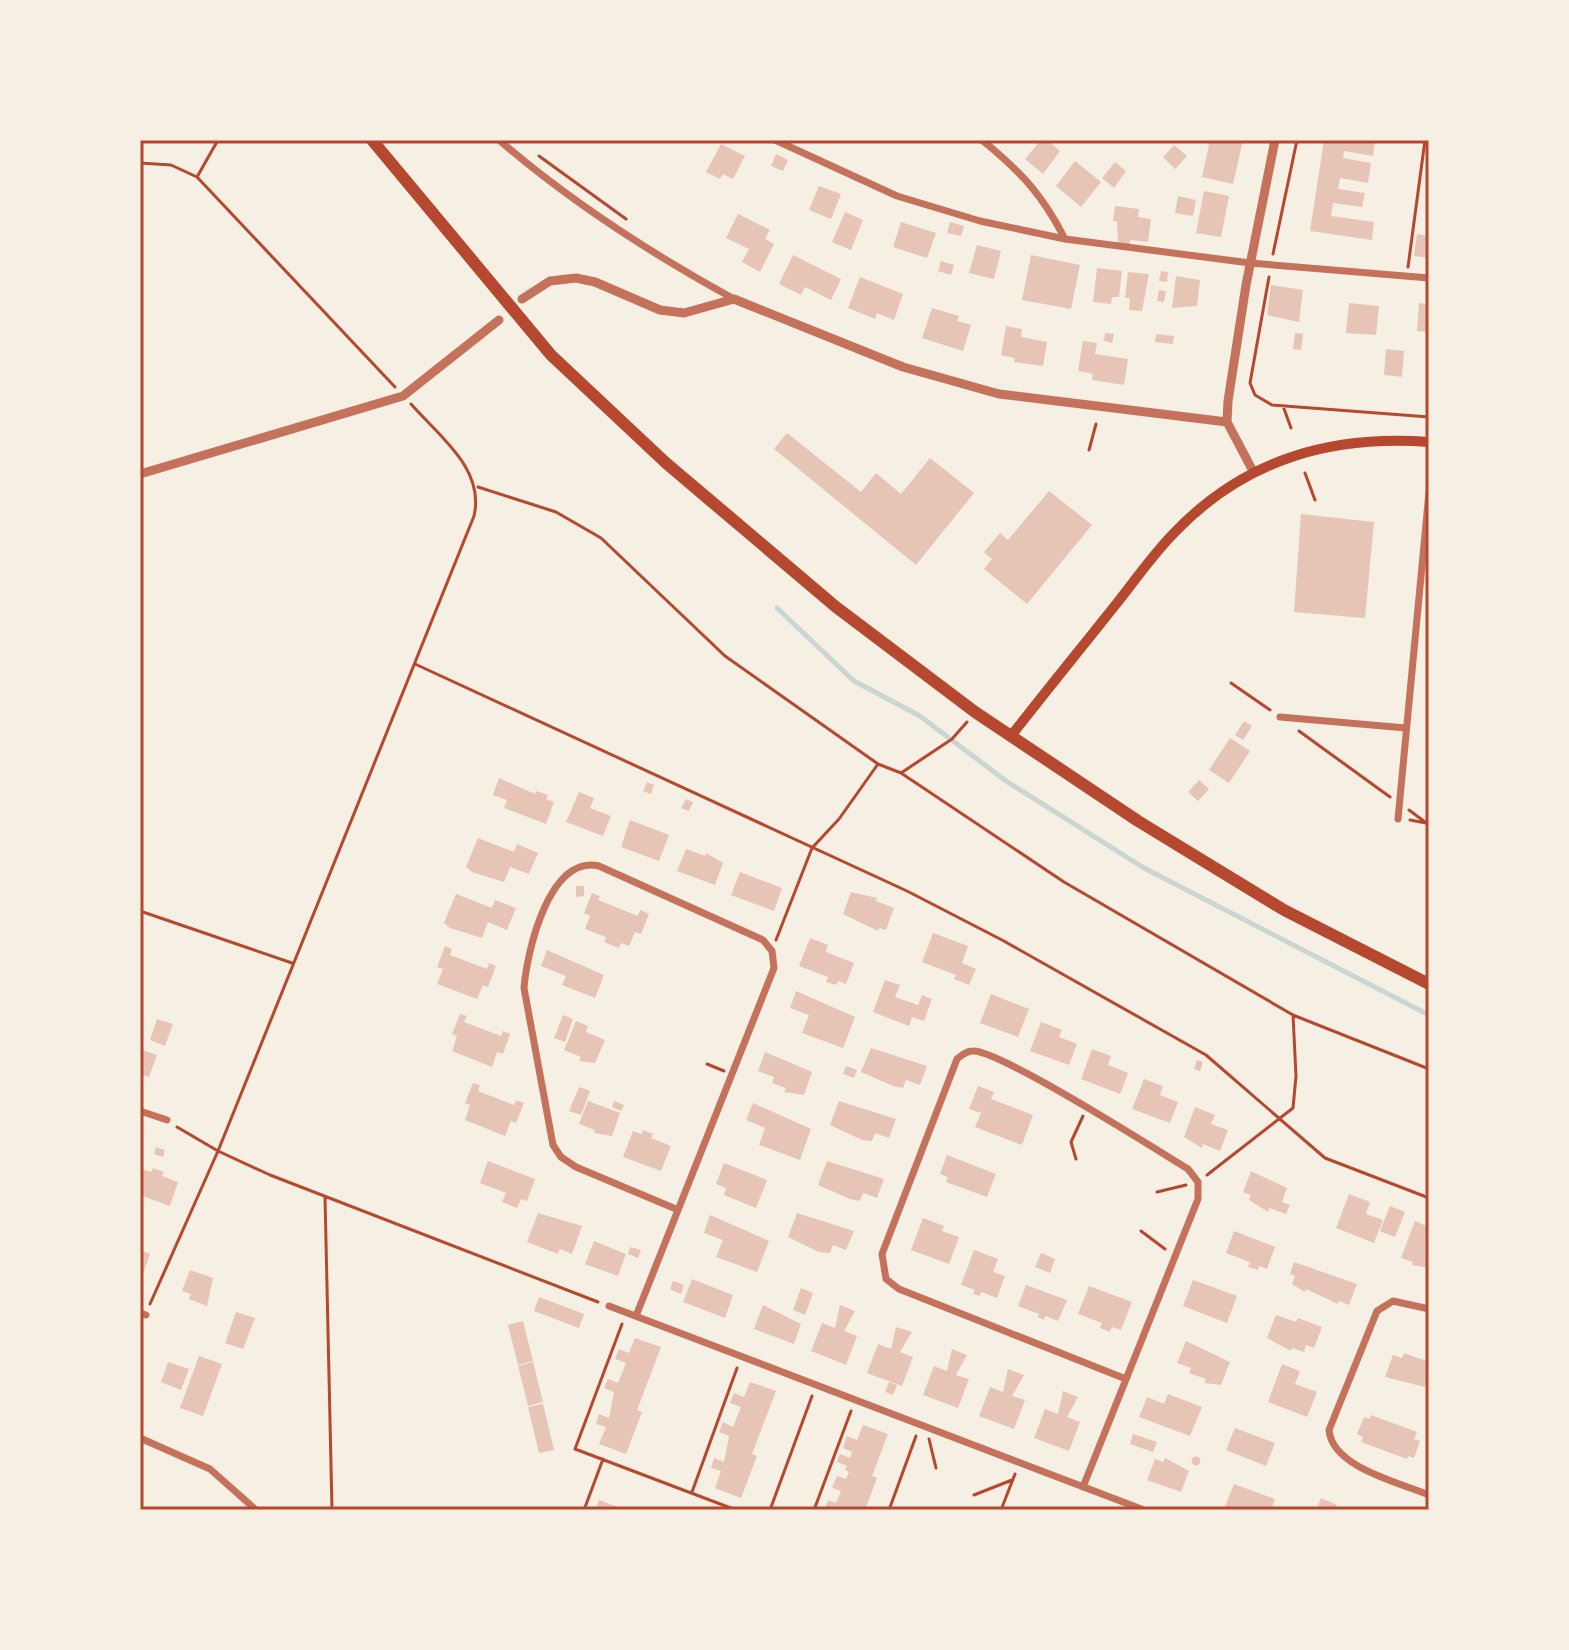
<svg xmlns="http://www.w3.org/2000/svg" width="1569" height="1650" viewBox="0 0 1569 1650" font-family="'Roboto Serif',serif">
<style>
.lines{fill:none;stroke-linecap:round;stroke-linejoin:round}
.stream{stroke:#c9d6d2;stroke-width:5}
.building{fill:#e6c5b7}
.path{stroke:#b5482f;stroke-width:3}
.minor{stroke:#c5725c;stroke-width:7}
.tertiary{stroke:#c5725c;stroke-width:9}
.secondary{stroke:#b5482f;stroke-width:10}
.primary{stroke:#b5482f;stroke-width:12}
.neatline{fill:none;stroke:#b5482f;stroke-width:3}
</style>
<rect width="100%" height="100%" fill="#f6efe4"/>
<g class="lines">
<path class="stream" d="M777 608 854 681 920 716 1006 781 1144 868 1429 1015"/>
</g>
<path class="building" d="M1041 140H1047L1060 151 1043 174 1025 159Z
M1210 140H1243L1233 184 1202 177Z
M1324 140H1375L1373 156 1344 151 1343 158 1371 163 1368 183 1340 178 1338 189 1365 193 1362 207 1333 203 1331 216 1374 222 1372 240 1310 231Z
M721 144 745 156 733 179 723 174 720 179 706 172Z
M1174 145 1187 156 1175 169 1163 157Z
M776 154 788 160 783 171 771 166Z
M1075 161 1101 182 1081 207 1056 186Z
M1115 162 1126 171 1114 188 1102 178Z
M819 186 841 194 831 219 809 210Z
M1204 191 1229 196 1221 237 1196 233Z
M1178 196 1196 200 1193 216 1175 213Z
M1115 206 1139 209 1138 217 1151 219 1148 242 1130 240V245L1118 243 1117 221H1113Z
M845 212 863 220 851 250 832 242Z
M738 214 770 230 765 239 774 244 760 272 742 262 749 249 726 238Z
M901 222 936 233 927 258 893 247Z
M950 222 964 226 961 236 947 233Z
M1417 234 1429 236V258L1414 256Z
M977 245 1001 251 994 279 969 273Z
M793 255 841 279 831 300 805 287 801 295 779 284Z
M1031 255 1080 265 1071 309 1022 300Z
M941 261 954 265 951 275 938 271Z
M1097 268 1122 271 1119 297H1112L1111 304 1093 302Z
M1161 271 1168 272 1167 282 1159 281Z
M1128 272 1149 274 1142 311 1129 310 1130 298H1125Z
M1176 276 1200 280 1197 306 1172 308Z
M860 277 903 294 894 320 877 313 875 319 848 308Z
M1271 285 1303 290 1299 322 1267 315Z
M1159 290 1166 291 1164 302 1157 301Z
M1349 303 1379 306 1376 335 1346 333Z
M1419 303 1429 304V332L1417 331Z
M932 308 959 316 957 321 971 325 963 351 922 338Z
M1006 326 1022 329 1021 337 1047 342 1043 366 1014 362 1015 358 1001 355Z
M1105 333 1114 334 1112 343 1104 341Z
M1295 333 1303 334 1301 350 1293 349Z
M1156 334 1174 336 1173 344 1155 342Z
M1083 341 1097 343 1095 354 1128 359 1124 385 1092 380 1093 374 1078 371Z
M1386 349 1404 351 1402 377 1384 375Z
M787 433 861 492 876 473 901 494 930 458 974 493 916 565 774 449Z
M1049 491 1092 525 1027 604 984 569 992 559 984 552 1000 533 1008 540Z
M1301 514 1374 522 1365 618 1294 612Z
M1244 721 1252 726 1243 740 1235 735Z
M1230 738 1250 751 1229 783 1209 770Z
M499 778 535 794 536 791 548 795 546 799 554 802 546 824 504 808 507 800 493 795Z
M1199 780 1209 789 1198 801 1188 792Z
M647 782 654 785 651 794 643 791Z
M579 792 594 798 590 808 611 816 603 836 566 822Z
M686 799 693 802 689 811 681 808Z
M630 820 669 835 659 861 621 847Z
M478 838 514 852 517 844 538 853 529 874 510 867 504 882 472 872 466 867Z
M686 849 705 856 706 853 723 863 715 885 677 871Z
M740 872 782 888 774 911 731 895Z
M576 886H584V896L576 897Z
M851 892 877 898 876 901 894 908 886 930 879 928 878 931 843 914Z
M592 893 600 896 598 900 638 916 640 910 649 914 641 934 635 932 629 946 621 943 619 948 604 942 606 937 585 929 590 916 584 913Z
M456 894 492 908 495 900 516 908 507 930 488 922 482 938 450 928 444 923Z
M933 933 968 946 962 963 976 969 969 985 954 979 956 975 922 962Z
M810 938 828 945 826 952 854 963 846 984 838 981 836 985 826 982 828 977 799 966Z
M445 946 452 949 450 955 487 969 489 963 496 966 488 987 483 985 477 999 437 984 443 969 437 967Z
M547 950 604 975 595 998 562 985 566 976 541 966Z
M885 980 900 985 895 997 918 1005 922 995 932 999 924 1021 912 1017 909 1026 873 1012Z
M796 991 855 1017 843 1048 802 1033 809 1015 790 1008Z
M991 994 1029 1009 1018 1037 980 1023Z
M460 1014 467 1016 464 1022 501 1036 503 1031 510 1034 503 1054 497 1052 492 1067 452 1051 457 1036 452 1034Z
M563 1015 573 1019 565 1042 554 1038Z
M157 1019 173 1024 165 1046 150 1040Z
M576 1021 588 1026 586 1032 605 1040 595 1063 579 1061 581 1057 564 1050Z
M1041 1022 1062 1030 1059 1037 1077 1044 1069 1065 1030 1051Z
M871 1048 927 1066 920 1085 906 1080 903 1088 893 1086 861 1072Z
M140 1049 157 1055 149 1077 140 1074Z
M1092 1049 1111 1056 1108 1065 1128 1073 1120 1094 1081 1079Z
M765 1052 812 1072 804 1095 784 1092 786 1088 772 1083 774 1077 758 1071Z
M1197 1060 1203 1062 1200 1071 1194 1069Z
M846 1066 857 1070 854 1078 843 1074Z
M1144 1079 1163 1086 1160 1095 1178 1102 1170 1123 1132 1109Z
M473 1083 480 1085 478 1091 514 1105 516 1100 524 1103 516 1123 511 1121 505 1136 465 1120 470 1105 465 1103Z
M978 1086 994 1092 991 1099 1033 1115 1022 1145 975 1127 981 1113 969 1109Z
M579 1087 590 1091 581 1115 569 1111Z
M588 1101 620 1113 612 1136 594 1133 595 1130 579 1124Z
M614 1101 624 1105 621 1111 612 1107Z
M839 1101 896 1119 889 1138 875 1133 872 1141 862 1140 830 1125Z
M753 1103 811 1129 800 1160 759 1145 765 1128 746 1120Z
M1195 1107 1215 1115 1211 1124 1228 1130 1220 1151 1203 1144 1202 1148 1184 1137Z
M643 1130 653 1134 651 1138 671 1146 661 1171 623 1157 633 1131 641 1134Z
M156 1147 165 1150 163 1157 154 1154Z
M947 1155 996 1174 987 1197 946 1182 948 1177 940 1174Z
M488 1161 535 1179 527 1201 521 1199 517 1208 502 1202 506 1193 480 1183Z
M827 1161 884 1179 877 1198 863 1193 860 1201 850 1199 818 1185Z
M724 1163 767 1180 756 1208 724 1195 726 1188 716 1184Z
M153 1168 164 1172 162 1176 178 1182 170 1206 140 1195 141 1169 151 1172Z
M1251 1171 1287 1188 1282 1202 1290 1205 1286 1214 1269 1208 1268 1212 1249 1200 1251 1195 1243 1192Z
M1349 1194 1370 1202 1366 1214 1383 1220 1374 1243 1336 1228Z
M1390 1206 1405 1212 1395 1237 1380 1231Z
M538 1213 582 1226 572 1254 560 1249 558 1254 527 1242Z
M797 1213 854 1231 846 1250 833 1245 830 1253 819 1252 788 1237Z
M710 1215 769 1241 757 1272 716 1257 723 1240 704 1233Z
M923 1218 944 1226 942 1231 959 1237 949 1264 911 1250Z
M1415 1221 1429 1227V1268L1412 1265 1413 1262 1401 1258Z
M1234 1231 1275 1247 1267 1269 1259 1266 1258 1270 1248 1267 1250 1262 1226 1253Z
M594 1241 626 1254 618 1276 585 1264Z
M630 1247 641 1250 638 1258 628 1254Z
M140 1250 150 1254 142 1276H140Z
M974 1250 998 1259 993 1272 1005 1276 997 1298 981 1292 980 1296 973 1294 975 1290 961 1285Z
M1041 1253 1055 1259 1050 1273 1035 1267Z
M1294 1262 1357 1284 1349 1305 1339 1301 1338 1304 1306 1289 1305 1292 1292 1284 1295 1276 1290 1274Z
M190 1270 213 1278 207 1306 189 1299 191 1294 182 1291Z
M692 1279 733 1295 725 1318 683 1302Z
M1193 1280 1237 1296 1227 1323 1183 1306Z
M673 1281 684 1285 681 1294 670 1289Z
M1026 1285 1067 1300 1058 1321 1045 1316 1044 1320 1038 1317 1039 1314 1018 1306Z
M1089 1286 1132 1302 1121 1330 1112 1327 1110 1332 1100 1328 1102 1323 1078 1314Z
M801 1288 813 1293 805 1315 793 1310Z
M539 1297 584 1314 579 1328 534 1311Z
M763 1305 801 1324 794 1344 754 1329Z
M840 1305 855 1311 844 1331 857 1336 846 1365 811 1351 822 1323 835 1328Z
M236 1312 255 1318 243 1349 225 1343Z
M1276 1315 1296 1322 1298 1318 1322 1327 1314 1348 1306 1345 1304 1352 1292 1348 1291 1351 1267 1338Z
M523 1321 533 1361 518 1365 508 1325Z
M896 1327 912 1332 900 1352 913 1357 902 1386 867 1373 878 1344 891 1349Z
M635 1338 661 1347 637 1410 642 1412 626 1454 599 1444 606 1427 596 1424 599 1414 609 1418 614 1392 604 1388 608 1379 618 1383 626 1363 615 1359 619 1349 629 1353Z
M1186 1341 1230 1362 1221 1385 1204 1383 1206 1379 1189 1373 1191 1368 1177 1363Z
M952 1349 967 1355 956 1375 969 1379 958 1408 923 1395 934 1366 947 1371Z
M1404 1353 1429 1362 1425 1387 1385 1377 1393 1355 1402 1358Z
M199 1356 222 1364 203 1416 180 1408Z
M168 1362 189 1369 181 1390 161 1382Z
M533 1362 543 1402 528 1406 518 1366Z
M1282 1364 1300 1371 1295 1384 1317 1392 1307 1417 1268 1402Z
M1008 1369 1024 1375 1012 1396 1025 1400 1014 1429 979 1416 990 1387 1003 1392Z
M750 1382 776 1391 752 1454 757 1456 741 1498 715 1488 721 1471 711 1468 714 1458 724 1462 729 1436 719 1432 723 1422 733 1427 741 1407 730 1403 734 1393 744 1397Z
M889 1382 897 1385 893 1395 885 1392Z
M1063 1391 1078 1397 1067 1417 1080 1422 1069 1451 1034 1438 1045 1409 1058 1414Z
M1168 1394 1202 1407 1190 1436 1139 1417 1147 1397 1164 1404Z
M543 1404 554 1450 539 1453 528 1407Z
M1371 1415 1417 1432 1414 1439 1420 1441 1414 1458 1408 1456 1407 1459 1361 1442 1363 1437 1357 1434 1364 1417 1370 1419Z
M863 1425 888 1434 872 1476 877 1478 865 1510H824L828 1500 836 1503 841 1491 832 1488 837 1476 846 1479 849 1472 845 1470 847 1466 837 1462 840 1454 850 1458 852 1452 843 1448 847 1436 857 1440Z
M1235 1428 1275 1443 1266 1466 1226 1450Z
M1133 1434 1157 1442 1153 1452 1130 1444Z
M1191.5 1461a4.5 4.5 0 1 1 9 0a4.5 4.5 0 1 1-9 0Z
M1165 1458 1189 1471 1181 1492 1147 1480 1155 1459 1163 1462Z
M1234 1484 1275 1499 1271 1510 1224 1509Z
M1321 1498 1337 1505 1335 1510H1316Z
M599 1500 626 1510H595Z"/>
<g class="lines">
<path class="path" d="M539 156 626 219
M140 163 171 165 197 177 395 387
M197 177 218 140
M1273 254 1297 140
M1408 267 1425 140
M1269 277 1250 383 1255 395 1272 405 1429 417
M1283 406 1291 428
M1089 450 1096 424
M1305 473 1315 500
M478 487 556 512 601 538 725 656 878 764 901 773 1064 882 1293 1015 1429 1069
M415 664 907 891 1002 940 1206 1055 1325 1158 1429 1198
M1231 683 1270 710
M1299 731 1390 797
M901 773 952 739 967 722
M1409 810 1429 825
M1410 820 1426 823
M140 911 292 963
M776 940 812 848 839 819 878 764
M707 1064 724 1071
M177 1127 218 1151 270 1175 598 1302
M1076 1159 1071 1142 1083 1116
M1207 1175 1293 1108 1296 1076 1293 1015
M1157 1192 1186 1185
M325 1197 332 1510
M1141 1231 1165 1249
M150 1304 218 1151 474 516C485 469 440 437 411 404
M622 1324 575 1449 736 1510
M929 1439 936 1468
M692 1492 737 1368
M974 1495 1012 1480
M584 1510 603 1459
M770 1510 812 1396
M814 1510 851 1411
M889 1510 916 1436
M1001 1510 1015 1474"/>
<path class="minor" d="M499 140C571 202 650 253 734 299
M775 140 897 196 980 221 1065 239 1250 263 1429 278
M982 140C1021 172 1042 194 1065 239
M1280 717 1406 728
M1398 819 1429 492
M140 1111 167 1120
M609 1306 1144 1510
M1429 1309 1393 1301 1377 1311 1329 1430C1332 1467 1398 1482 1429 1495
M140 1313 146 1315
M636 1316 774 968 772 951 763 940 599 866C549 855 527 951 524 988L553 1145 561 1157 576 1167 676 1209
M140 1438 210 1469 256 1510
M1083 1487 1198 1199V1182L1188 1169C1155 1149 1000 1050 973 1051 966 1051 962 1055 957 1059L882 1254 886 1279 899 1289 1126 1379"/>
<path class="tertiary" d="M522 299 550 281 576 278 595 282 660 310 684 313 734 299 903 367 999 394 1227 422
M1254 473 1227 422 1228 401 1246 285 1275 140
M140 474 403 396 499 320"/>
<path class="secondary" d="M1011 736C1046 691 1082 647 1117 603 1136 579 1154 553 1175 532 1245 459 1331 435 1429 442"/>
<path class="primary" d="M372 140 551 355 666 463 836 607 975 712 1138 821 1284 910 1429 984"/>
</g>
<rect width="1569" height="1650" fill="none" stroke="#f6efe4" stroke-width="284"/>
<rect x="142" y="142" width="1285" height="1366" class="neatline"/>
</svg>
